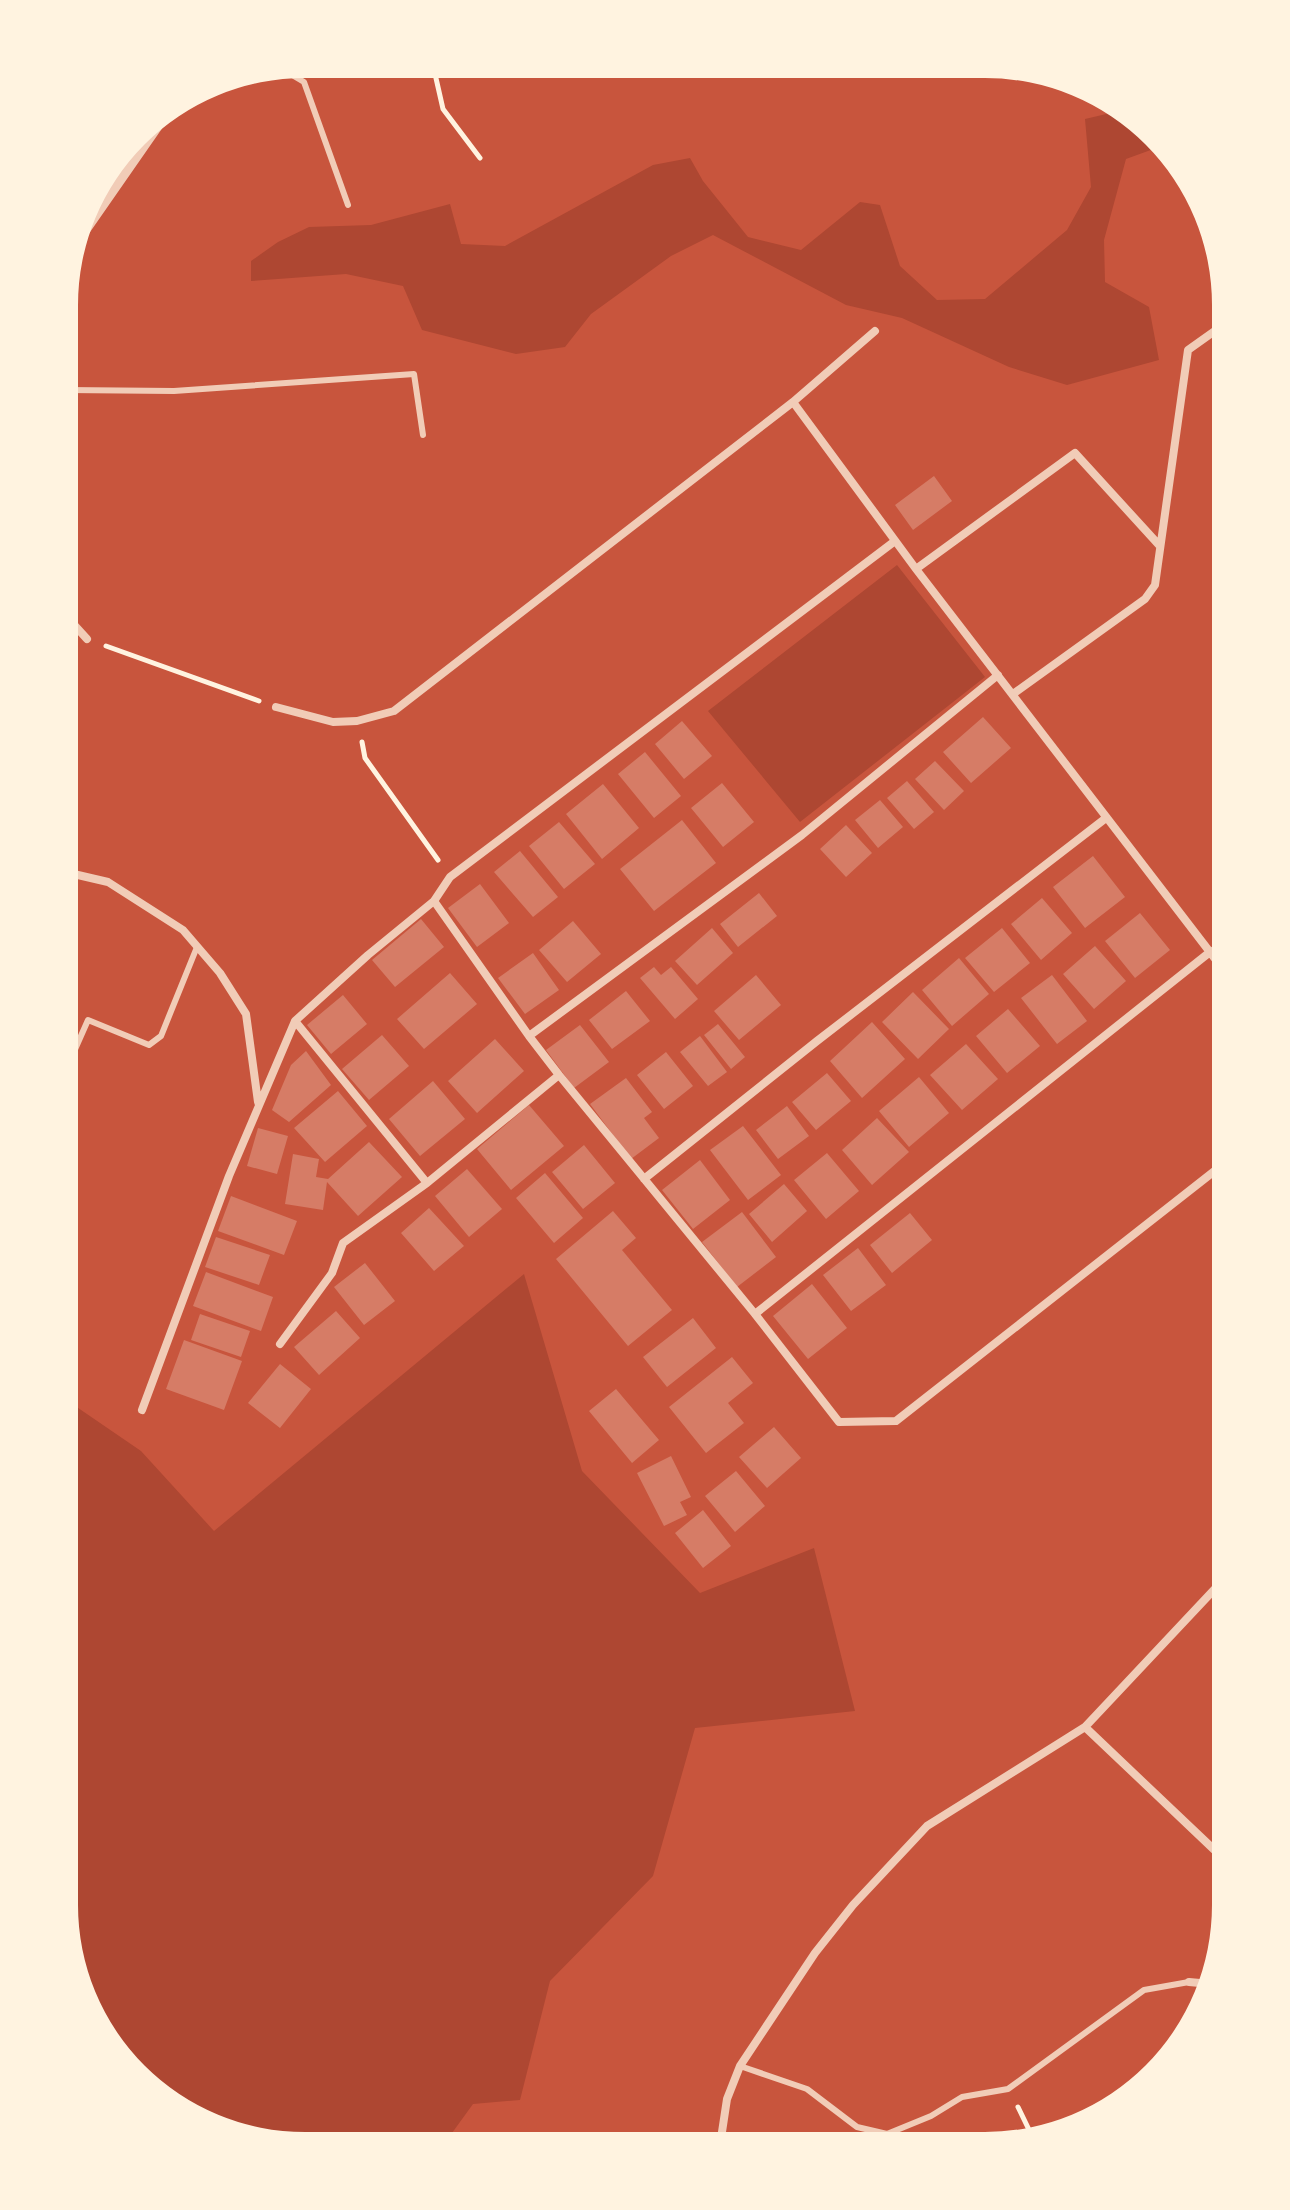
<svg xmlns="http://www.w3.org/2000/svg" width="1290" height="2210" viewBox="0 0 1290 2210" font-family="Lora,serif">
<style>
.green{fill:#ae4732}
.building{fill:#d67c66}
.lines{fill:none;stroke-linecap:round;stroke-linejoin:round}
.path{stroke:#fff3e0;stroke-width:5}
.service{stroke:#f1ccb7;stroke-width:6}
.minor{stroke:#f1ccb7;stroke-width:8}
.tertiary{stroke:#f1ccb7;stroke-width:14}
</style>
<rect width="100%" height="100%" fill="#c8553d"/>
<path class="green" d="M1119 111 1144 123 1159 147 1126 159 1104 240 1105 282 1149 307 1159 360 1067 385 1009 367 902 318 846 305 713 235 671 256 591 314 565 347 516 354 422 330 403 286 346 274 251 281V261L278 242 309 227 371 225 450 204 461 244 505 246 653 165 690 158 703 181 748 237 801 250 860 202 880 205 900 266 937 300 985 299 1067 230 1091 187 1085 119Z
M897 565 985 677 800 822 708 711Z
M524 1274 582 1471 700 1593 814 1548 855 1711 695 1728 653 1876 550 1981 520 2100 473 2104 444 2144H273L212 2127 146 2087 77 1983 64 1905 65 1399 141 1451 214 1531Z"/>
<path class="building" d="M934 476 952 501 913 530 895 505Z
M983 717 1011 748 971 783 943 752Z
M682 721 712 756 684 779 655 744Z
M645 752 681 796 654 818 618 774Z
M935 761 964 791 944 810 915 779Z
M907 781 934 812 914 829 887 798Z
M722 783 754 822 723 847 691 808Z
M603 784 639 828 602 859 566 814Z
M880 800 903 827 878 848 855 820Z
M682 820 716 863 654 911 620 869Z
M559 822 595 864 564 889 529 846Z
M846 825 872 853 846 877 820 849Z
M520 851 558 897 533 917 494 872Z
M1093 856 1125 897 1085 928 1053 887Z
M480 884 509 923 477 947 448 908Z
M759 893 777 916 738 947 720 924Z
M1042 898 1072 933 1041 960 1011 924Z
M1140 913 1170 950 1135 978 1105 941Z
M421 919 444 947 395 987 372 960Z
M573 921 601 954 567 982 539 950Z
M712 928 733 953 697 985 675 961Z
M1002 928 1030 963 994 992 965 958Z
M1095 946 1126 981 1094 1009 1063 974Z
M533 953 559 990 525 1014 498 978Z
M959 958 989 994 952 1026 922 990Z
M654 967 661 975 671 967 698 999 675 1019 640 978Z
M450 973 477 1004 424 1049 397 1019Z
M756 975 781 1005 739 1040 714 1011Z
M1052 975 1087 1021 1057 1044 1021 998Z
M626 991 650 1021 612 1049 589 1020Z
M913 992 949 1029 918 1059 882 1022Z
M343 995 367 1024 331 1054 307 1025Z
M1008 1009 1040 1046 1007 1073 976 1036Z
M872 1022 905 1059 862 1098 830 1061Z
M718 1024 745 1057 731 1069 704 1035Z
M580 1025 609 1062 574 1088 546 1050Z
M382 1035 409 1066 369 1100 342 1069Z
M700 1036 727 1072 708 1086 680 1052Z
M495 1039 524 1071 477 1113 448 1081Z
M966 1044 998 1079 962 1110 930 1075Z
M306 1051 331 1085 289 1122 272 1110 291 1065Z
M666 1052 693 1086 664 1109 637 1075Z
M827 1073 851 1101 816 1130 792 1102Z
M919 1077 949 1113 909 1147 879 1111Z
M626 1078 652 1112 644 1118 659 1138 631 1159 590 1104Z
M433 1081 465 1119 420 1156 389 1119Z
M338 1091 367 1126 325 1162 294 1128Z
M529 1105 564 1146 511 1190 477 1149Z
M787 1106 809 1136 778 1159 756 1130Z
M877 1118 909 1152 872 1185 842 1150Z
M743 1126 781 1175 748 1200 710 1150Z
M258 1128 288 1136 277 1174 247 1166Z
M369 1142 402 1177 358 1216 327 1182 323 1210 285 1204 293 1154 319 1159 316 1177 328 1179Z
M584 1145 615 1183 583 1209 552 1172Z
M827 1153 859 1191 826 1219 794 1180Z
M700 1160 730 1200 693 1229 662 1190Z
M467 1169 502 1209 469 1237 435 1196Z
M545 1173 583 1218 554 1243 516 1198Z
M784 1184 807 1211 772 1242 749 1214Z
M231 1196 297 1221 284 1255 218 1231Z
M429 1208 464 1246 434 1271 401 1233Z
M613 1211 636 1238 622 1250 672 1310 628 1346 556 1259Z
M742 1212 776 1257 737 1287 702 1242Z
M910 1213 932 1240 892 1273 870 1245Z
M216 1237 270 1255 259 1285 205 1267Z
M858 1248 886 1285 851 1311 823 1275Z
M365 1263 395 1301 364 1325 334 1287Z
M206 1272 273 1297 261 1331 193 1306Z
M812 1284 847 1328 808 1359 773 1316Z
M336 1311 360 1338 319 1375 294 1347Z
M200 1314 250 1331 241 1357 191 1340Z
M693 1318 716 1348 667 1387 643 1357Z
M184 1340 242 1361 224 1410 166 1389Z
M732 1357 753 1383 728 1403 744 1423 706 1453 669 1407Z
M280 1364 311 1389 280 1428 248 1403Z
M616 1389 659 1440 632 1463 589 1411Z
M774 1427 801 1458 767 1488 739 1457Z
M671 1456 691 1497 680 1502 687 1515 664 1526 637 1473Z
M736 1471 765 1506 735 1532 705 1496Z
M703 1510 731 1546 703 1568 675 1533Z"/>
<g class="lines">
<path class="path" d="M433 65 443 109 480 158
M106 646 259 701
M362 742 365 758 438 860
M1018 2107 1033 2138"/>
<path class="service" d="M282 69 304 82 348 205
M66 390 174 391 414 374 423 435
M1210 952 1226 940
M65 1072 88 1020 149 1045 161 1036 197 947
M740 2066 807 2089 857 2127 887 2134 931 2116 962 2097 1008 2089 1144 1990 1189 1982"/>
<path class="minor" d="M793 402 875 331
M916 569 1075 453 1159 545
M66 616 87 639
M1013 694 1145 599 1155 585 1188 350 1226 323
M276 707 333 722 357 721 394 711 793 402 916 569 1226 973
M65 872 108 882 183 930 220 973 246 1014 258 1102
M434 901 529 1036 559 1075 755 1314 839 1422 896 1421 1226 1162
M295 1021 427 1183
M529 1036 802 835 998 675
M644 1179 817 1041 1106 818
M755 1314 1210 952
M280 1344 332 1273 343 1243 427 1183 559 1075
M142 1410 229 1176 295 1021 368 955 434 901 450 877 895 541
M1085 1727 1225 1860
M1189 1982 1211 1984
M720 2145 727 2099 740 2066 815 1953 853 1905 927 1826 1085 1727 1226 1577"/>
<path class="tertiary" d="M76 240 165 112"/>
</g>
<path d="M0 0H1290V2210H0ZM305 78H985A227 227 0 0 1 1212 305V1905A227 227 0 0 1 985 2132H305A227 227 0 0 1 78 1905V305A227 227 0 0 1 305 78Z" fill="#fff3e0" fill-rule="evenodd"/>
</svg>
